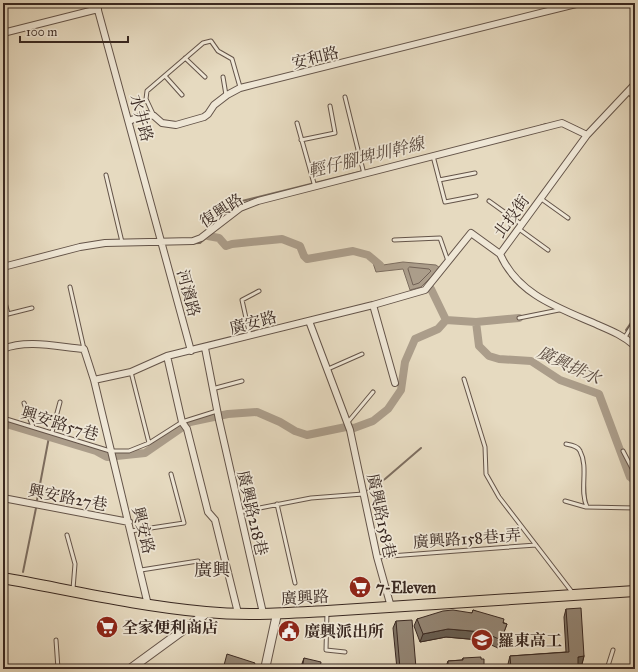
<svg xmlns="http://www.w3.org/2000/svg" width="638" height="672" viewBox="0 0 638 672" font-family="'IM FELL Great Primer','Noto Serif TC',serif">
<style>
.water{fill:#ab9d8a;stroke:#7d6e60}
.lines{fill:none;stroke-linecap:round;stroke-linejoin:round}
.shore{stroke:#726256;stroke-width:1}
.stream{stroke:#7d6e60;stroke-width:2}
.canal{stroke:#ab9d8a;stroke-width:8}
.service-casing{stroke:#645449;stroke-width:5}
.minor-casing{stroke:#645449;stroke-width:8}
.tertiary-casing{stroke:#645449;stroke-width:10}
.primary-casing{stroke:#392821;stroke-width:12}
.service{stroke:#efe7d6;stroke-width:3}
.minor{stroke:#efe7d6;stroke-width:6}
.tertiary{stroke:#efe7d6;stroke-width:8}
.primary{stroke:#e6dac0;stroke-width:10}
.wall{fill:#7e7264;stroke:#392821}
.shaded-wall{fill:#675d51;stroke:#392821}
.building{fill:#938574;stroke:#392821}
.labels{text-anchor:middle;stroke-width:3.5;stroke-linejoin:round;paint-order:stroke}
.street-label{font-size:16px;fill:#392821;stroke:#efe7d6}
.poi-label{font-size:16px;font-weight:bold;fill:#392821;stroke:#efe7d6;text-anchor:start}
.water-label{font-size:17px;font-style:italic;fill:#5b4b40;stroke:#efe7d6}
.quarter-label{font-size:18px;fill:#392821;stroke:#efe7d6}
</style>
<rect width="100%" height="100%" fill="#e6dac0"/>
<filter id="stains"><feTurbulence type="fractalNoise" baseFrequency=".005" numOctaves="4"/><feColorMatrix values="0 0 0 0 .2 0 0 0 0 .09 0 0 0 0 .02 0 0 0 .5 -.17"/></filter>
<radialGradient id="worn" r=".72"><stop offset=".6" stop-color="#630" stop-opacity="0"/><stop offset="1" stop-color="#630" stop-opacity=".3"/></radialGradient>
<path class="water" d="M370 254 383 265 403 262 436 265 440 268 421 287 410 290 403 269 376 272Z"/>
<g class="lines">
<path class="shore" d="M410 267 429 269 431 271 419 283 413 285 408 269Z"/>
<path class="stream" d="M540 126 546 124
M175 244 200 243 208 236 207 229 242 201 363 171
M626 330 635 317
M368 490 385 479 421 448
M37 500 49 437
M23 572 36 508"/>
<path class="canal" d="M208 236 219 238 226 246 232 244 282 239 300 246 304 256 307 259 353 251 368 255 380 265
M431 289 446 320
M446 320 476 322 479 346 489 356 499 359 531 361 560 380 599 394 630 477 635 481
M476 322 519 318
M3 423 96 451 107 457 145 453 190 422 228 414 257 412 280 422 295 431 307 435 346 427 354 428 373 421 388 409 401 390 405 362 415 339 438 329 446 320"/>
<g class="service-casing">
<path id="service" d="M185 58 205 77
M165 76 182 95
M223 77 226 95
M629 92 635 100
M345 97 364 174
M154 116 146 99 147 91 203 43 211 41 218 51 232 59 240 87
M297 123 315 187
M301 140 335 133 330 106
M433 156 445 202 476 196
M106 175 122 242
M439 180 475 173
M540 198 568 218
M489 201 521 224
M519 229 548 250
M394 240 440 238 448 261
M70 287 84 349
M3 295 8 314 32 308
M519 318 559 310
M250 336 242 300 259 291
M625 337 635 321
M328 369 362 354
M131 372 149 443
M464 379 485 447 486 474 499 497 572 592
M212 389 242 381
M24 403 33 427
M3 418 110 451H129L149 443 182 422 217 411
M348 422 373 392
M52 432 60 402
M566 444C571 445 578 446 580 451 589 468 579 490 587 507L635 508
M623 451 635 474
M565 501 586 507
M277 504 295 583
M239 512 311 498 363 494
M131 531 184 523 171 474
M67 535 75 564 73 589
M377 557 536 545
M141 570 198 561
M327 612 326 650 345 652
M56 640 58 669
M607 669 613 650
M631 669 635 667"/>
</g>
<g class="minor-casing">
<path id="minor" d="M96 3 191 351
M3 33 98 9
M635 84 587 135 500 254C518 295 559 308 598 325 612 331 624 336 635 346
M129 121 146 114 154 116 162 123 176 125 204 117 208 114 214 105 227 95 240 88 580 3
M3 267 80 247 105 243 193 241 201 238 240 208 258 201 562 123 587 135
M373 305 395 383
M309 321 350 430 377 557 391 607
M205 348 219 420 263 613
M3 349C27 339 59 347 84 349L94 380 148 605
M167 356 182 422 187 429 208 512 215 520 238 613
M94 380 131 372 167 356 373 305 425 290 471 233 500 254
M3 498 129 522"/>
</g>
<g class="tertiary-casing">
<path id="tertiary" d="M130 669 208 612
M265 669 277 614"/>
</g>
<g class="primary-casing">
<path id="primary" d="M3 578C70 590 138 606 206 612 246 616 287 613 327 611L635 591"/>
</g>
<use href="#service" class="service"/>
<use href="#minor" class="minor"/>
<use href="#tertiary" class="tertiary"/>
<use href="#primary" class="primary"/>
</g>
<path class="wall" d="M566 609 584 656 582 664H578V669H508V664L510 656 566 652 564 617Z
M473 610 507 624 498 648 480 640 446 637 420 642 414 626 417 619 472 613Z
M396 621 416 669H397L393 628Z
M304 658 320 669H300Z
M463 658 484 669H445L448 661 462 660Z"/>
<path class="shaded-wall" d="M448 629 483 632 480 640 446 637 420 642 423 634Z
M584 656 582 664 575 665 578 657Z
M416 668V669H401Z"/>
<path class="building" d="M581 608 584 656 578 657V669H511L510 656 569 652 566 609Z
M453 610 472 613 473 610 504 619 503 623 507 624 501 640 483 632 448 629 423 634 417 619 443 611Z
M412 620 416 668 400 669 396 621Z
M227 654 255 663 253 669H223Z
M481 657V659H484V669H448V661L463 660V658Z
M304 658 321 662 320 669H302Z
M421 666 424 669H418Z"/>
<defs>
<g id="supermarket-disc" transform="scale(1.15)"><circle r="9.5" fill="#8f2418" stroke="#efe7d6"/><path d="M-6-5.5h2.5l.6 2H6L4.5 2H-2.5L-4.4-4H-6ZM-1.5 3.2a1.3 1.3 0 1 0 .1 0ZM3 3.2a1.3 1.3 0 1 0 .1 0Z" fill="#fff"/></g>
<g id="civic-disc" transform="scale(1.15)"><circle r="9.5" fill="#8f2418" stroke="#efe7d6"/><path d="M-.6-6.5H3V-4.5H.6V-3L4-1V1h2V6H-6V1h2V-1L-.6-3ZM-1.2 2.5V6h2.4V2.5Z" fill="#fff"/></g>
<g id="school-disc" transform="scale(1.15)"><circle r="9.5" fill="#8f2418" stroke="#efe7d6"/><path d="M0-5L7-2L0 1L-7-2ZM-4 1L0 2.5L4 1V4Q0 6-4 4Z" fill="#fff"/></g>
</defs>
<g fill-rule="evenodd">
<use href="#supermarket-disc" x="360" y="587"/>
<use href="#supermarket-disc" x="107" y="627"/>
<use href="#civic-disc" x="289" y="631"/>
<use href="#school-disc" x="482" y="640"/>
</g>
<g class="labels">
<g class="street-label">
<text transform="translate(315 57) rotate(-14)" y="6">安和路</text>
<text transform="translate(142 118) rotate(75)" y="6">水井路</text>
<text transform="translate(221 210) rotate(-33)" y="6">復興路</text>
<text transform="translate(511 216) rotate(-54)" y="6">北投街</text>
<text transform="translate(189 293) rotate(75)" y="6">河濱路</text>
<text transform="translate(253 322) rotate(-15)" y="6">廣安路</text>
<text transform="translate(60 423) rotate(17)" y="6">興安路57巷</text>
<text transform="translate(68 497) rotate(11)" y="6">興安路27巷</text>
<text transform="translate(253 513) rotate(77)" y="6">廣興路218巷</text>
<text transform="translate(382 516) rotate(78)" y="6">廣興路158巷</text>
<text transform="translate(144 530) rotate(76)" y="6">興安路</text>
<text transform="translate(467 538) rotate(-4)" y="6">廣興路158巷1弄</text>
<text transform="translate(305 597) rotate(-3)" y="6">廣興路</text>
</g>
<g class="poi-label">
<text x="376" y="593">7-Eleven</text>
<text x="122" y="633">全家便利商店</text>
<text x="304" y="637">廣興派出所</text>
<text x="498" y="646">羅東高工</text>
</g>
<g class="water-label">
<text transform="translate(366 157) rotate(-14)" y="6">輕仔腳埤圳幹線</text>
<text transform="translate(569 365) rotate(25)" y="6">廣興排水</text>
</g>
<g class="quarter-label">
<text x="212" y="576">廣興</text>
</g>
</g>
<rect width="638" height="672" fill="none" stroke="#e6dac0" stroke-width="16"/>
<rect x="4" y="4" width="630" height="664" fill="none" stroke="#392821" stroke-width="2"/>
<rect x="8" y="8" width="622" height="656" fill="none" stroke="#392821"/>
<path d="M20 36v6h108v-6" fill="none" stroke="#392821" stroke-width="2"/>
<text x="26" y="36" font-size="12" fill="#392821" stroke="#efe7d6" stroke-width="3" paint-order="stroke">100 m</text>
<rect width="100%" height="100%" filter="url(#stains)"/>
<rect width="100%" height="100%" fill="url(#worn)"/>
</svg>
